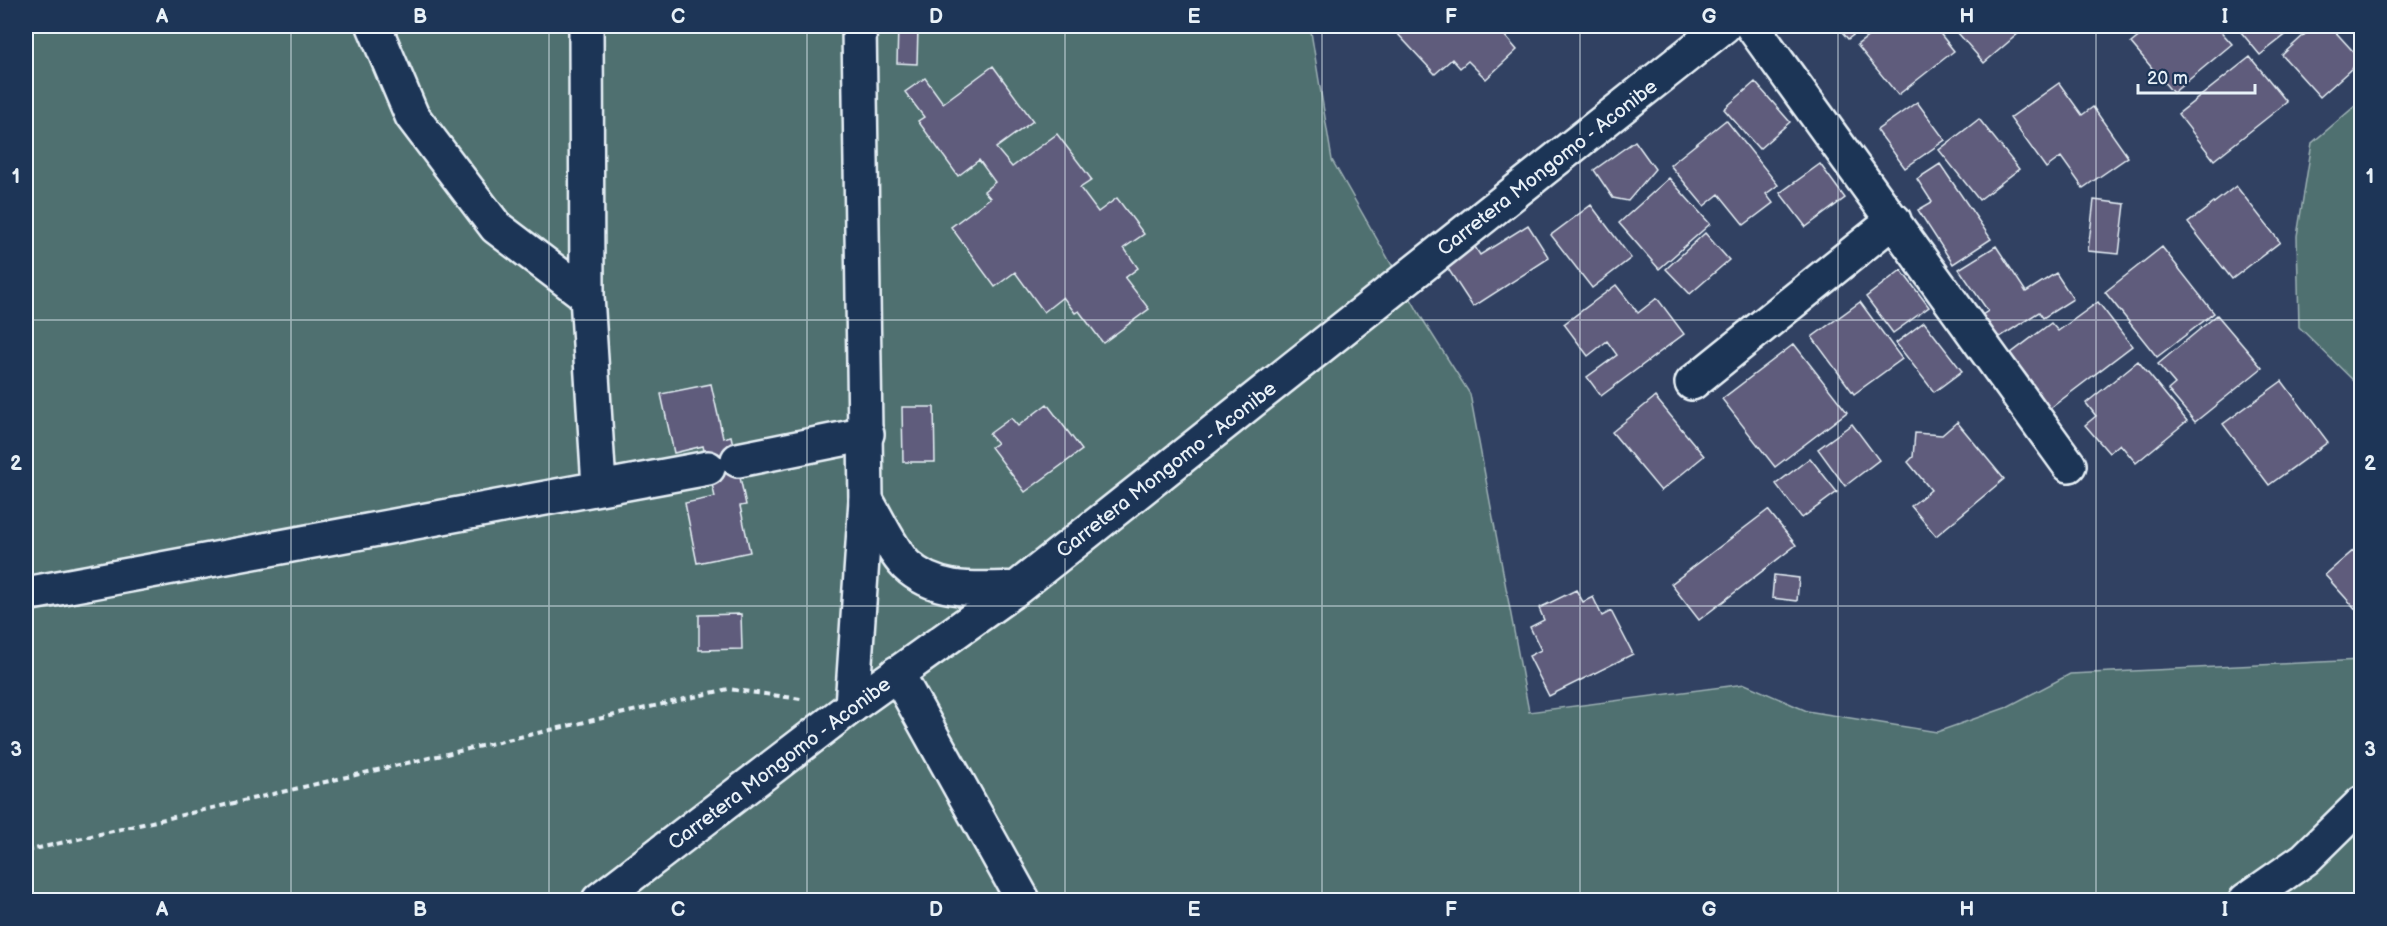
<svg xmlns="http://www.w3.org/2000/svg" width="2387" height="926" viewBox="0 0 2387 926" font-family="'Balsamiq Sans',sans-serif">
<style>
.green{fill:#507070;stroke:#9cb0b4;stroke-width:1.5}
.building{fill:#5f5c7b;stroke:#e8f1f8;stroke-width:1.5}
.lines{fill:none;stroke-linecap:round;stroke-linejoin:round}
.street-casing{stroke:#e8f1f8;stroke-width:38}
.secondary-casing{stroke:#e8f1f8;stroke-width:38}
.primary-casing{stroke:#e8f1f8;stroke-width:38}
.path{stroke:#e8f1f8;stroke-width:4;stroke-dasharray:6 4.5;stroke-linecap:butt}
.street{stroke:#1d3557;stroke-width:33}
.secondary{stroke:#1d3557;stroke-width:33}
.primary{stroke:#1d3557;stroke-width:33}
.grid{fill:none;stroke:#e8f1f8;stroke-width:1.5;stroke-opacity:0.55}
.labels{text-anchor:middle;stroke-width:6;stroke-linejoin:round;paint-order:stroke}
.street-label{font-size:20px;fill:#e8f1f8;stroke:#1d3557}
.neatline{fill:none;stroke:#e8f1f8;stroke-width:2}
.grid-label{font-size:20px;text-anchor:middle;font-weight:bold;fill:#e8f1f8}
</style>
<rect width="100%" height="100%" fill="#314162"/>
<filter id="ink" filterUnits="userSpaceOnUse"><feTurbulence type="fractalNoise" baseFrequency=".0167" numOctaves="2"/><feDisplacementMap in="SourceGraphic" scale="12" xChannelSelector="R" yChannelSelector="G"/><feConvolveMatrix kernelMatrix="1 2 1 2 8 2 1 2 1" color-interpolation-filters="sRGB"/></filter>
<g filter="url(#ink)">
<path class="green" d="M26 26H1310L1332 160 1423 320 1470 394 1529 712 1745 684 1807 711 1937 732 2005 708 2070 674 2361 660V900H26Z
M2361 101V388L2299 327 2297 236 2312 143Z"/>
<path class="building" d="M1403 26H1509L1513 29 1505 36 1517 50 1486 79 1468 61 1460 68 1452 59 1435 74 1396 32Z
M1837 26H1865L1848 39Z
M1882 26H1934L1954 51 1898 95 1857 45Z
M1952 26H2027L1984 63Z
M2152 26H2216L2232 44 2173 93 2131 43Z
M2236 26H2297L2260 55Z
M2314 26H2330L2361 60 2320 97 2282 55Z
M898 27 918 28 917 64 897 63Z
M2250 57 2287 102 2214 160 2178 114Z
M993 66 1033 121 996 148 1012 167 1057 134 1092 180 1080 188 1098 212 1117 198 1144 234 1124 248 1138 268 1125 278 1149 309 1103 343 1079 311 1075 313 1063 297 1044 312 1015 272 995 287 951 227 990 198 984 191 995 182 979 160 958 176 918 121 924 117 905 92 925 78 943 103Z
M1755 82 1790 122 1759 149 1724 109Z
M2059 83 2082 115 2093 107 2128 157 2083 188 2061 157 2046 168 2010 118Z
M1917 102 1945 140 1905 168 1877 130Z
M1979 119 2019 169 1979 200 1939 150Z
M1726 120 1778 185 1766 194 1773 203 1744 225 1719 194 1704 206 1670 165Z
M1635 141 1655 169 1628 201 1613 198 1594 170Z
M1820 164 1845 198 1806 227 1780 193Z
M1940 164 1991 239 1953 264 1918 210 1932 202 1917 179Z
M1669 178 1710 224 1659 269 1619 223Z
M2236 186 2280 242 2232 279 2188 223Z
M2094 200 2125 204 2119 254 2088 251Z
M1591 205 1631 258 1592 288 1551 235Z
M1528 225 1549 258 1473 307 1443 261 1472 242 1480 255Z
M1705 233 1729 260 1690 294 1666 269Z
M1996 246 2026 292 2056 273 2073 299 2043 318 2039 312 1989 344 1973 321 1988 311 1959 269Z
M2162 247 2214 313 2157 357 2105 292Z
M1901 270 1929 307 1893 333 1866 297Z
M1616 285 1638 313 1657 298 1684 334 1601 396 1587 377 1617 355 1607 341 1588 356 1564 324Z
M1860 302 1902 359 1854 394 1812 337Z
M2098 302 2132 346 2044 413 2024 387 2032 382 2010 354 2051 323 2058 331Z
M2217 315 2262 368 2195 422 2168 390 2175 384 2158 364Z
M1924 322 1962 371 1934 392 1896 343Z
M1794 344 1847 412 1775 467 1722 399Z
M2138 361 2187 421 2136 463 2120 444 2109 453 2085 425 2096 416 2086 403Z
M2282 381 2328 442 2269 485 2223 424Z
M711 384 723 438 731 436 746 505 740 506 750 552 697 563 685 503 715 497 703 446 674 453 661 394Z
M1655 397 1704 456 1661 491 1612 432Z
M1047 404 1082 450 1025 492 991 447 997 443 989 434 1011 418 1018 426Z
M902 407H934L935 462H903Z
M1957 422 2004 479 1936 536 1911 506 1931 490 1908 462 1913 457 1915 433 1942 435Z
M1852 424 1879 460 1845 486 1818 449Z
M1810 458 1837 492 1802 518 1776 484Z
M1768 510 1796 545 1699 620 1671 584Z
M2362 543V616L2325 575Z
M1774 575 1799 578 1797 601 1772 598Z
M1576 590 1583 602 1593 597 1602 616 1611 611 1633 654 1549 696 1529 656 1541 650 1530 627 1544 620 1539 608Z
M741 614 742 649 699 650V615Z"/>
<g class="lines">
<g class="street-casing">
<path id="street" d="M374 26 412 116 496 227 587 296
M586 26 587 296 599 486
M1752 26 2069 465
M1692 383 1894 220
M738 460 867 434
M26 594 708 468
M897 673 1023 900
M2246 900 2305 859 2362 803"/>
</g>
<g class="secondary-casing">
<path id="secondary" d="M852 706 866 500 859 26"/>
</g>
<g class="primary-casing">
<path id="primary" d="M866 500C877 518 892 551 906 565 936 594 979 589 1017 588
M599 900 852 706 1017 588 1724 26"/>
</g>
<path class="path" d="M26 851 728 689 801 699"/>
<use href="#street" class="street"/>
<use href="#secondary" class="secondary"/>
<use href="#primary" class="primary"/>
</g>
</g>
<path class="grid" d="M291 26V900M549 26V900M807 26V900M1065 26V900M1322 26V900M1580 26V900M1838 26V900M2096 26V900M26 320H2362M26 606H2362"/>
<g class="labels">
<g class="street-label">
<text transform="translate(1547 167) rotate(-38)" y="7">Carretera Mongomo - Aconibe</text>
<text transform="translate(1166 469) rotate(-38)" y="7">Carretera Mongomo - Aconibe</text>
<text transform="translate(779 763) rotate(-37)" y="7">Carretera Mongomo - Aconibe</text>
</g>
</g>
<rect width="2387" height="926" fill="none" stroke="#1d3557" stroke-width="66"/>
<path d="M2138 84v9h117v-9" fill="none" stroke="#e8f1f8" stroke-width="3"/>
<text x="2147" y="84" font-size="18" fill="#e8f1f8" stroke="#1d3557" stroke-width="4.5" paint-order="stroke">20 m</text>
<rect x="33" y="33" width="2321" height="860" class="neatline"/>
<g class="grid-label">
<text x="162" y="23">A</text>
<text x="420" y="23">B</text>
<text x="678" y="23">C</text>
<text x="936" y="23">D</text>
<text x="1194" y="23">E</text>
<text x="1451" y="23">F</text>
<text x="1709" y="23">G</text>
<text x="1967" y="23">H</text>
<text x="2225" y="23">I</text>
<text x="16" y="183">1</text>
<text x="2370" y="183">1</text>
<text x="16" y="470">2</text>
<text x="2370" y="470">2</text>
<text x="16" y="756">3</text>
<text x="2370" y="756">3</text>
<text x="162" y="916">A</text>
<text x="420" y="916">B</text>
<text x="678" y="916">C</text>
<text x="936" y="916">D</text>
<text x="1194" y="916">E</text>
<text x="1451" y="916">F</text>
<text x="1709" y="916">G</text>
<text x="1967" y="916">H</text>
<text x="2225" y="916">I</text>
</g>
</svg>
